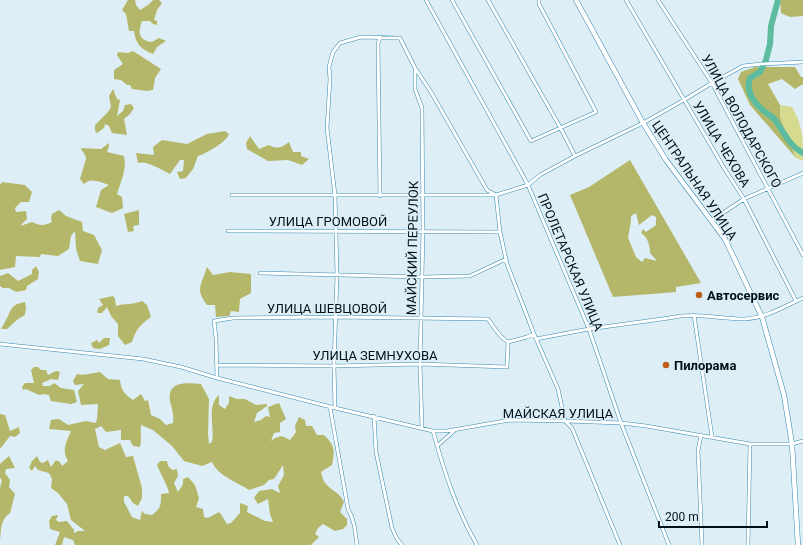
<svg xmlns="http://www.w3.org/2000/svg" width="803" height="545" viewBox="0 0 803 545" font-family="Roboto,sans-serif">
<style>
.green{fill:#d6da8f}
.forest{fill:#b4b769;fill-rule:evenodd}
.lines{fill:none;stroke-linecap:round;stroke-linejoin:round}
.river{stroke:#5dbc9f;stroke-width:6}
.minor-casing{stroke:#338ab0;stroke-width:4}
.secondary-casing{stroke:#338ab0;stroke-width:5.5}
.minor{stroke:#fff;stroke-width:3}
.secondary{stroke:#fff;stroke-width:4.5}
.poi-dot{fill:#bf601a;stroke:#deeef6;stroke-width:1.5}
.labels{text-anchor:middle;stroke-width:3;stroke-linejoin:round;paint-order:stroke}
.street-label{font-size:13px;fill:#00111d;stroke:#deeef6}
.poi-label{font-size:13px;font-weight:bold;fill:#00111d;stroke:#deeef6;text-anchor:start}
</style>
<rect width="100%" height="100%" fill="#deeef6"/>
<path class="green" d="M780 105 792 107C803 126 803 138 803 161L796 158 780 117Z"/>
<path class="forest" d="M128 0H135L136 5 140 10 148 5 153 0H159L162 3 157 10 154 20 157 21V25L153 24 150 21H142C138 33 138 40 152 42L159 38 166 41 157 47 153 54C141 49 136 45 134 31H129L126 14 122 10Z
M780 0H803V16L790 17 781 13Z
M133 51 161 69 155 78 153 90 147 91 132 89 130 85H127L121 80 114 79V70L123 64 117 55 118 52 128 53Z
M755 67H795L801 77H803V84L795 89 782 79 768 84 780 105V117L796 158 750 105 738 79 741 72Z
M113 89 117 99 120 100 117 116 123 111 125 105 131 104 134 108 130 114 124 119 127 135 112 133 109 126 105 124 104 128 97 133 95 131V125L108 112 111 107 109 96Z
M225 131 229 134C227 142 205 154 198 156L193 169 186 178 180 179 177 172 183 171 184 160H180L170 174C162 170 146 160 138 163L136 153 154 155 153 147 162 140 187 144 207 134Z
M250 136 259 149 269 145C278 150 282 147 289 142L293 152H301V156L309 159 302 165 288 160 268 161 247 149 246 143Z
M109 143V146L107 152 124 156C127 169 121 181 117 194L122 197 123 208 112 213 96 207 101 190 109 185C100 182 91 177 84 184L80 179 86 159C86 154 82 152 81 148L101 149Z
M630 160 701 283 676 287V292L613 297 570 195 589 187ZM636 213 639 225 652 215 656 217V225L646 232 643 229 641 233C648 237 650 246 650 253L657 261 645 258 642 262 636 257 628 238 631 221V216Z
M2 182 25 185 32 192 29 202H21L15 208 16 212 26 211 27 219 20 226 32 222C40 226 44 226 52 222L51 218 52 214 59 210 66 216 82 222 83 231 94 235 102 250 98 264 80 261 76 249 75 231 71 236 69 249 58 256 41 254 40 257 16 256 15 267 0 270V185Z
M139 210V225L133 226 134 231 128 232 124 214Z
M36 266 39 272 38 279 27 286 26 290 16 292 9 288H3L0 286V276L8 273 18 281 32 274V270Z
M207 267 213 275 230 272 251 274V293L240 299 239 312 231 311 229 316 216 317 215 305H207C195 289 201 286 207 267Z
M113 296 115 299 116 306C125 303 133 305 142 301L147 305 151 317C140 325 136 329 132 342L125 345 118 336V324L111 316 107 307 102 313H97L98 308 103 305 99 299Z
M25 302 26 308 25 315 18 319 7 329H1C3 325 5 322 7 318 13 306 12 305 25 302Z
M104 338H110L109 345 100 349 93 348 91 343 97 340 99 343Z
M34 367H38L41 370H46L48 375 56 371 60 372 58 380 51 379 42 383 43 386H50L54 383 61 388 74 390 77 402 71 404 51 401 49 395 43 394 39 395 26 389 23 390 22 387 25 383H34L31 370Z
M100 372 108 379 120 380C121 390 125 395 133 400L141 394 145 401 148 400 151 415 160 419 166 425 173 423C174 413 172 410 170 401 167 380 188 383 201 384L209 399 208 434 209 444 212 442C215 427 206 406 219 395V405L225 409 229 403V396L237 399H245L256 405 267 404V406L257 413 254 422 261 420 266 416 270 417 268 407 279 403 286 419 280 423V432L274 433 271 441 275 438 282 436 290 440 296 432 295 426 299 417 305 420 306 426H312L317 435H324C335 446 335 449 332 465L321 472C322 476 323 481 326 484 333 492 339 492 344 502L340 512 347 519V525L343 529 335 531 323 524 318 528 315 534 319 537 311 545H75L73 540 64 537 62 545H55L60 532 50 529 49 521 52 516 58 515 56 520 59 522 67 521 74 530V533L78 531H85L71 520 67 504 58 493 51 488 52 479 49 473 38 470 35 466 32 471 29 468 32 461 37 456 40 462 43 463 48 460 51 467 56 460 60 462 62 466 68 461C61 450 67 441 71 431L49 429 51 420 59 419 68 425 86 421 95 423 97 420 98 404 81 405 78 391 84 384 75 385 73 381 77 374C85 376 92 373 100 372ZM141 425 153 430 172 446 184 461 202 466 212 462C218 476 237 482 249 490L264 485 269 480 274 479 283 465 284 475 278 486 280 493 272 489 259 491 254 498 258 504 268 499 270 514 273 522 265 521 247 512 248 506 240 503V513L231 523 227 524 222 516 219 512 208 518 204 517 203 509 196 507 199 498 195 485 188 477 183 479V484L178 492 174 483 178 476 177 469 172 470 168 466 167 461H160L157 465C160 473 168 486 169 493L161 494C161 506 161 508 152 515L145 514 142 511 140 520 132 517 124 502V496H128L133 503 138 506 142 498V488L133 456 126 457 120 443 105 450 99 447 95 429 101 426 106 432 121 430V440H130L133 446 140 447C142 440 140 433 141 425Z
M0 414 5 415 10 431 19 427 20 433 15 437 10 436 0 449Z
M9 456 15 468 6 469 5 473 10 480 9 487 15 494 10 513C0 520 1 530 0 542V488L2 480 0 478V464Z"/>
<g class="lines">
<path class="river" d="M778 0 771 26 770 44 766 60 760 72 750 78C745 92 755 104 765 112 769 115 773 117 775 120 784 132 789 146 803 153"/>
<g class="minor-casing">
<path id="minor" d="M426 0 528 185 589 329 621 423 669 545
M452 0 531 141 596 112 539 4V0
M488 0 560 127 575 156
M626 0 724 168 744 199 796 301
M658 0 712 83 803 255
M415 68V89L422 108 423 231 420 364 422 428
M232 195H496L528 185 540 175 575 156 643 123 684 100 712 83 743 66 761 64 803 62
M380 196 378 44 380 37
M711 221 744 199 803 173
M228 231 500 232
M260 273 422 277 470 276 506 259
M694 315 712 437
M536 339 589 329 669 318C696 312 718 319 745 319 766 318 785 306 803 298
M0 344 143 359 181 367 217 378 335 408 433 431H447L510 420 565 421 621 423 646 426 750 444H792L803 441
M217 365 334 366 420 364 507 367 508 342
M217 378 216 338 214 321 233 318 335 317 488 319C494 327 499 337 508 342L527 337 534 334
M330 407 348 509C355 521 355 532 357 545
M335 408 334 366 337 274 335 195 327 128 330 79 329 67 333 52 340 43 361 37 400 38 415 68 431 92 487 190 496 195 500 232 507 264 534 334 558 389 565 421 572 428 620 545
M374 416 376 452 392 528 397 539 402 545
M433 431C444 471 456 509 477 545
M701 435 698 451 702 545
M437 446 454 431
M748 545 750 444"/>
</g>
<g class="secondary-casing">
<path id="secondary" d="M576 0 643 123 666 160 725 239 762 317 784 395 792 444 798 545"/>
</g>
<use href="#minor" class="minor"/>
<use href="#secondary" class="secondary"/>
</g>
<g class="poi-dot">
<circle cx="699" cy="295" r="4"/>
<circle cx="666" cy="365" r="4"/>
</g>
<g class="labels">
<g class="street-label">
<text transform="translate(742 121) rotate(61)" y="5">УЛИЦА ВОЛОДАРСКОГО</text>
<text transform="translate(722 144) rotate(59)" y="5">УЛИЦА ЧЕХОВА</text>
<text transform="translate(695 180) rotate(56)" y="5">ЦЕНТРАЛЬНАЯ УЛИЦА</text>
<text x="328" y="226">УЛИЦА ГРОМОВОЙ</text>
<text transform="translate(412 248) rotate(-89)" y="5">МАЙСКИЙ ПЕРЕУЛОК</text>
<text transform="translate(571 262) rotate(67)" y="5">ПРОЛЕТАРСКАЯ УЛИЦА</text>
<text x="327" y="313">УЛИЦА ШЕВЦОВОЙ</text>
<text x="375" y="360">УЛИЦА ЗЕМНУХОВА</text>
<text x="558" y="418">МАЙСКАЯ УЛИЦА</text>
</g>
<g class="poi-label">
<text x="707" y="300">Автосервис</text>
<text x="674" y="370">Пилорама</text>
</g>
</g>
<path d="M659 521v6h108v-6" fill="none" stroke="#00111d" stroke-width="2"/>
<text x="665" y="521" font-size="12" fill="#00111d" stroke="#deeef6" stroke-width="3" paint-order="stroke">200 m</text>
</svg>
